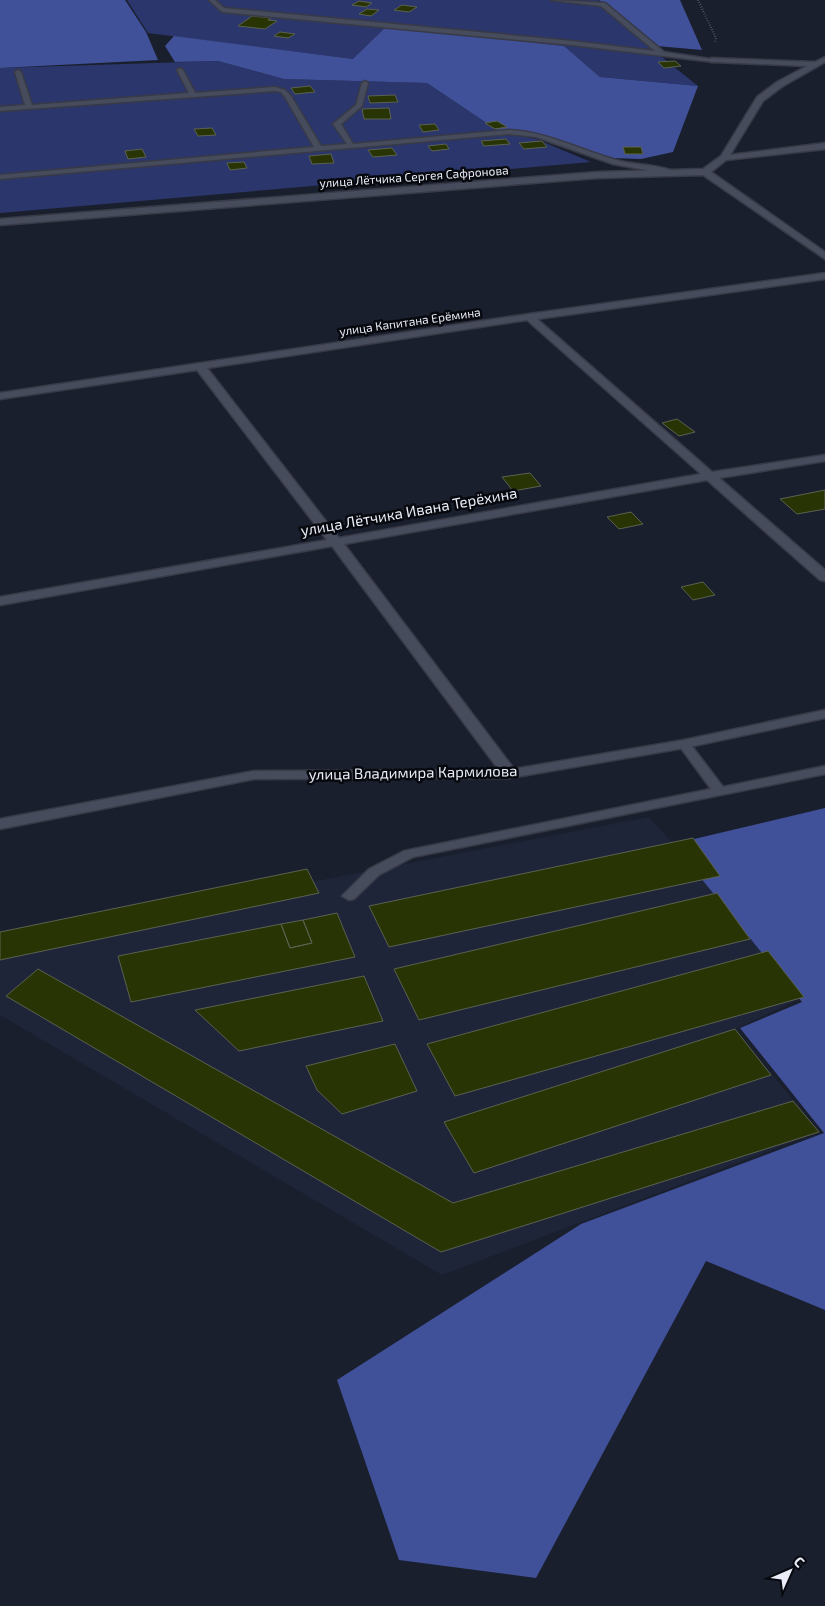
<svg xmlns="http://www.w3.org/2000/svg" width="825" height="1606" viewBox="0 0 825 1606" font-family="'Exo 2',sans-serif">
<style>
.built{fill:#1f2539}
.green{fill:#2b376c}
.forest{fill:#40519a}
.building{fill:#283403;stroke:#5b6150}
.lines{fill:none;stroke-linecap:round;stroke-linejoin:round}
.lane-casing{stroke:#383a47;stroke-width:3}
.street-casing{stroke:#383a47;stroke-width:3}
.path{stroke:#777b87;stroke-width:2;stroke-dasharray:0.5 2;stroke-linecap:butt}
.lane{fill:#474c5c;fill-rule:evenodd}
.street{fill:#474c5c;fill-rule:evenodd}
.labels{text-anchor:middle;stroke-width:5;stroke-linejoin:round;paint-order:stroke}
.far-street-label{font-size:12px;fill:#eaedf7;stroke:#07090f}
.street-label{font-size:15px;fill:#eaedf7;stroke:#07090f}
</style>
<rect width="100%" height="100%" fill="#1a1f2d"/>
<path class="built" d="M649 817 717 893 750 939 804 997 735 1029 819 1132 442 1275 0 1015V942Z"/>
<path class="green" d="M127 0H598L658 54 698 86 600 77 564 46 353 59 148 33Z
M218 61 284 79 427 83 500 132 536 139 591 162 0 213V68Z"/>
<path class="forest" d="M0 0H125L146 32 158 60 0 68Z
M599 0H680L702 50 657 46Z
M386 27 564 46 600 77 698 86 673 152 641 159 613 158 533 133 500 132 427 83 284 79 218 61 175 62 165 46 174 36 353 59Z
M825 808V1310L706 1261 536 1578 399 1560 337 1380 581 1224 824 1133 740 1028 802 1002 673 844Z"/>
<path class="building" d="M359 1 372 3 366 7 352 5Z
M402 5 417 7 409 12 394 10Z
M367 9 379 10 371 16 359 14Z
M252 16 271 18 268 20 277 21 265 29 238 26Z
M280 32 295 34 288 38 274 36Z
M675 61 681 66 664 68 658 62Z
M310 86 315 92 295 94 291 88Z
M395 95 398 102 370 103 368 96Z
M389 108 391 119H364L362 109Z
M497 121 507 127 495 129 485 123Z
M435 124 439 130 423 132 419 125Z
M212 128 216 135 198 136 194 129Z
M506 139 510 144 484 146 481 141Z
M542 141 547 147 524 149 519 143Z
M446 144 449 149 432 151 428 146Z
M623 147H641L643 154H625Z
M392 148 397 155 373 157 368 150Z
M142 149 146 157 128 159 125 151Z
M331 154 334 163 312 164 309 156Z
M244 162 247 168 230 170 227 163Z
M677 419 695 432 679 436 662 423Z
M530 473 541 486 513 491 502 477Z
M825 490V509L797 514 780 499Z
M631 512 643 524 619 529 607 517Z
M703 582 715 595 693 600 681 587Z
M693 838 720 876 389 947 369 906Z
M307 869 319 893 0 960V932Z
M717 893 750 939 419 1020 394 969Z
M337 913 355 957 131 1002 118 956 281 924 290 948 312 943 303 920Z
M303 920 312 943 290 948 281 924Z
M768 951 804 997 455 1096 427 1044Z
M38 969 453 1203 793 1101 819 1132 441 1252 6 996Z
M364 976 383 1021 239 1051 195 1010Z
M735 1029 771 1075 474 1173 444 1122Z
M395 1044 417 1091 342 1114 317 1090 306 1066Z"/>
<g class="lines">
<g class="lane-casing">
<path id="lane" d="M209 0H215L224 8 572 41 655 51 601 6 551 0 605 3 664 52 717 60 714 62 572 45 222 12Z
M180 68 183 70 195 93 275 87 285 90 291 96 321 146 347 144 333 124 356 105 362 83 365 81 368 83 362 106 341 124 353 144 509 130C549 132 582 151 620 161 636 165 664 165 677 173L673 175 613 164 536 137 509 134 0 179V175L314 147 285 97 281 92 275 91 0 111V107L25 105 15 72 18 70 21 72 32 105 189 93 177 70Z
M684 740 688 741 723 787 825 766V774L413 857 379 875 354 899 349 900 342 896 369 869 404 851 711 789 678 744Z"/>
</g>
<g class="street-casing">
<path id="street" d="M825 57V62L783 86 763 101 730 155 825 143V149L726 160 711 172 825 252V259L703 175 598 178 0 225V219L598 172 703 169 721 156 757 97 777 82 807 66 714 62H711V58L815 62Z
M825 273V279L537 319 712 472 825 455V461L719 478 825 570V581L820 580 707 480 344 544 514 769 684 740 825 710V718L684 748 510 778 254 779 0 829V819L254 771 499 770 332 546 0 605V597L327 540 197 370 0 399V393L529 314ZM527 320 701 474 339 538 207 368Z"/>
</g>
<path class="path" d="M698 0 716 38 715 43"/>
<use href="#lane" class="lane"/>
<use href="#street" class="street"/>
</g>
<g class="labels">
<g class="far-street-label">
<text transform="translate(414 177) rotate(-4)" y="4">улица Лётчика Сергея Сафронова</text>
<text transform="translate(410 322) rotate(-8)" y="4">улица Капитана Ерёмина</text>
</g>
<g class="street-label">
<text transform="translate(409 512) rotate(-10)" y="5">улица Лётчика Ивана Терёхина</text>
<text transform="translate(413 773) rotate(-1)" y="5">улица Владимира Кармилова</text>
</g>
</g>
<g transform="translate(790 1571) rotate(45)" stroke="#07090f" stroke-width="4" paint-order="stroke">
<path d="M0-4L9 19L0 12L-9 19Z" fill="#eaedf7"/>
<text y="-8" font-size="14" font-weight="bold" text-anchor="middle" fill="#eaedf7">С</text>
</g>
</svg>
